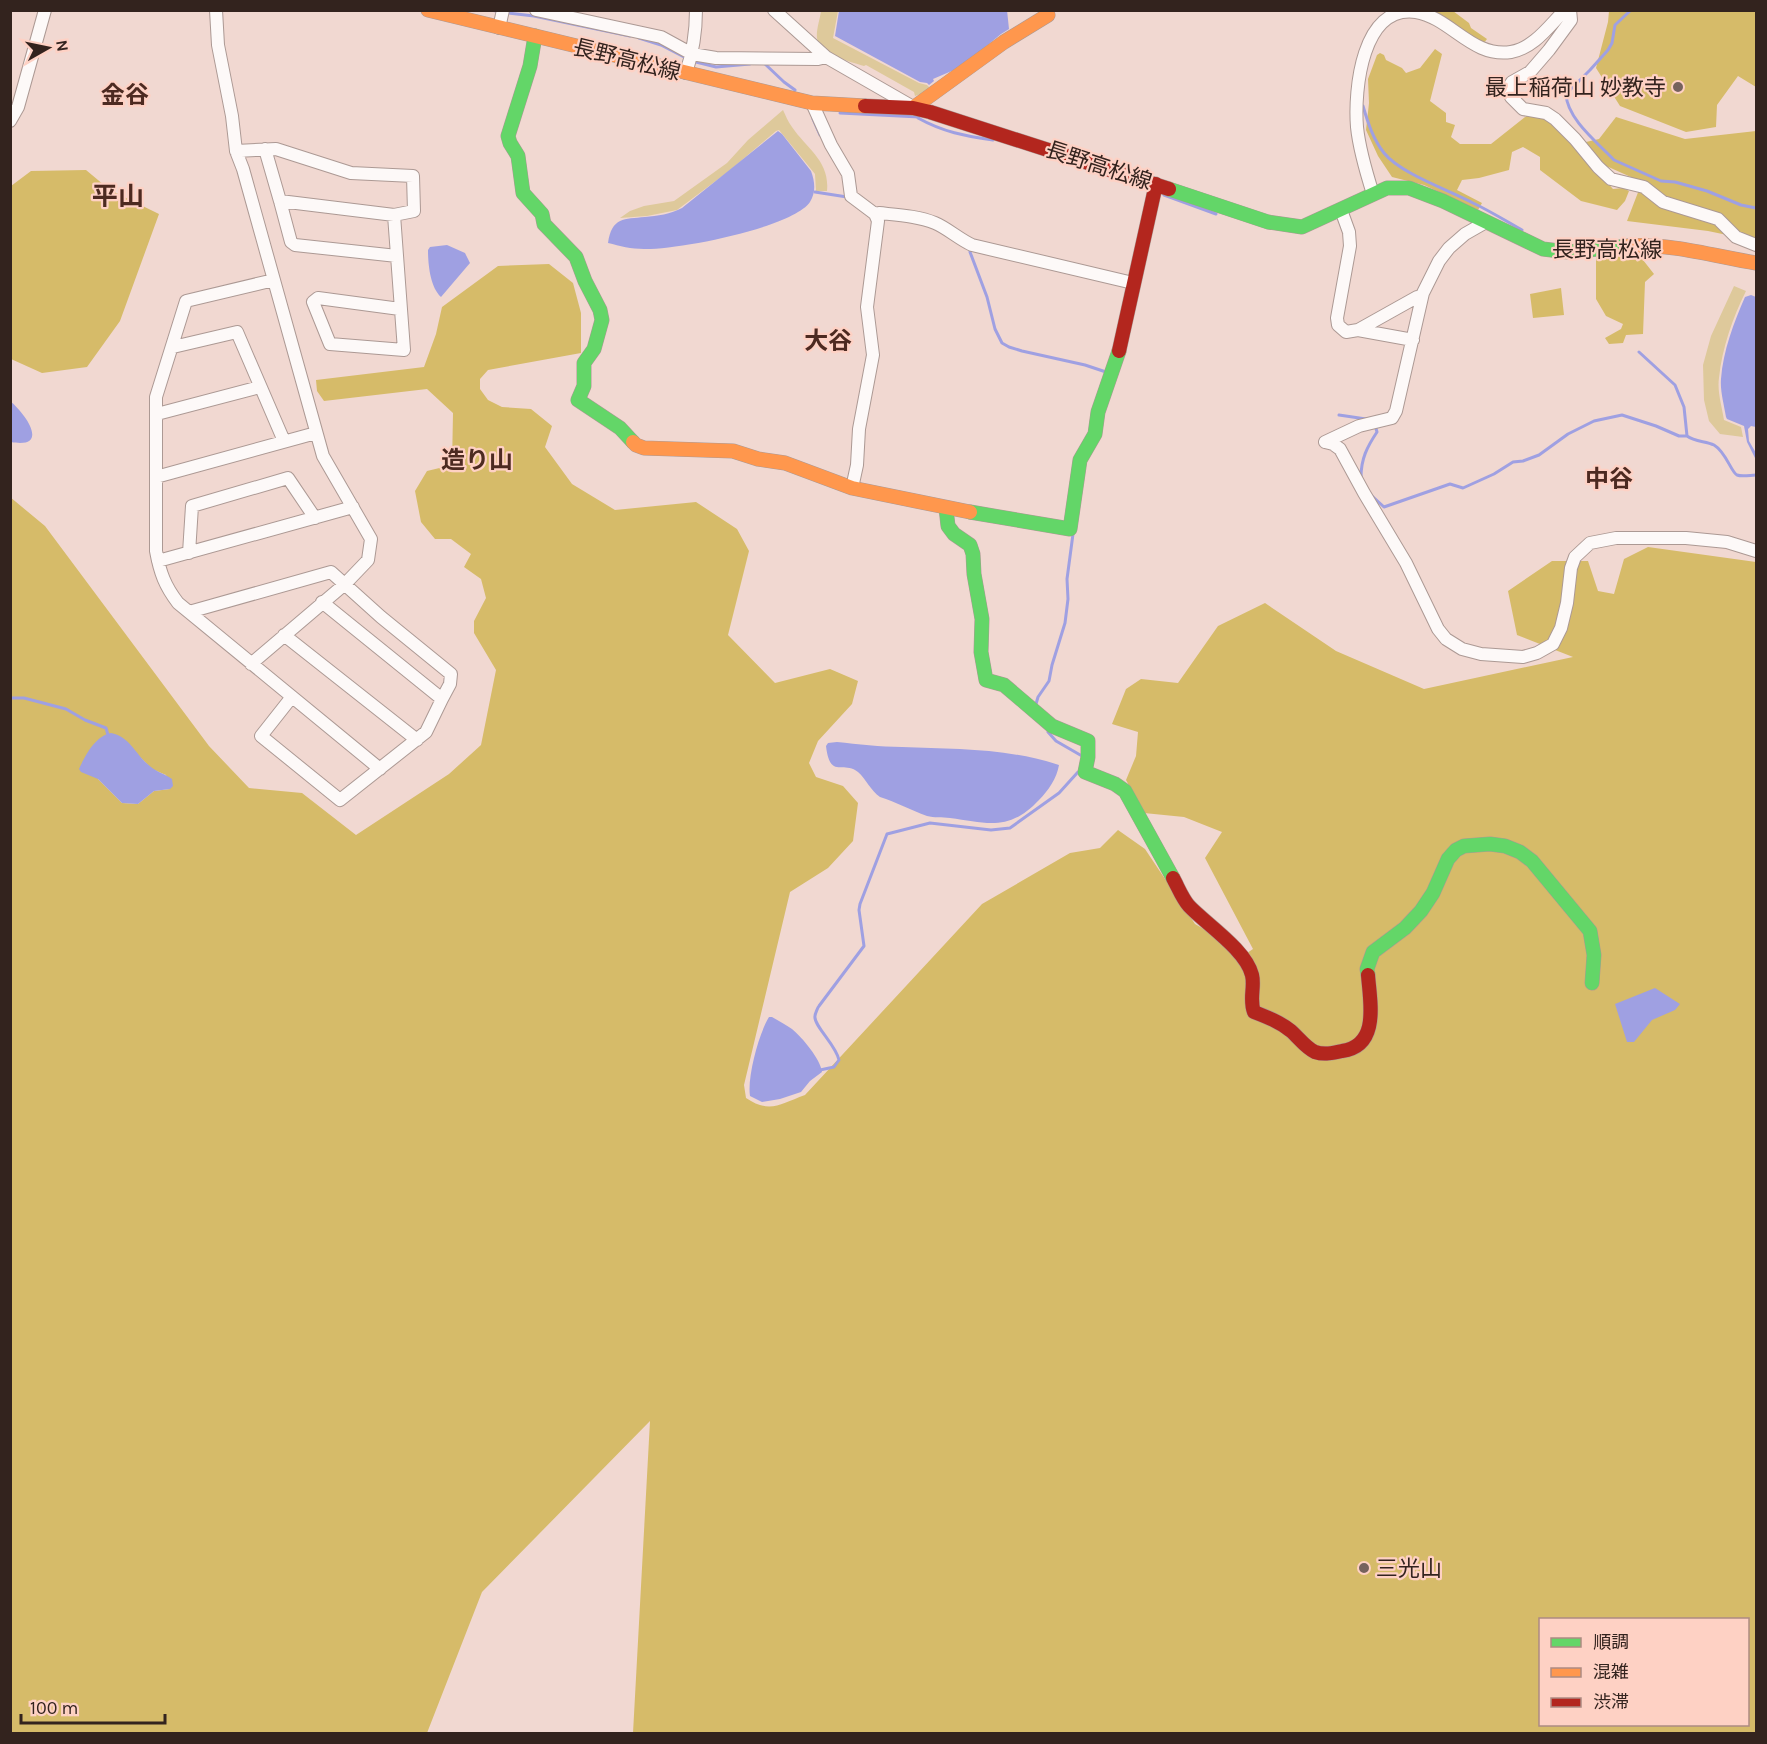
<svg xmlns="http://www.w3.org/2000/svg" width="1767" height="1744" viewBox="0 0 1767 1744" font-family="Karla,'Noto Sans JP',sans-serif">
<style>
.green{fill:#dec99b}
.forest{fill:#d6bb69;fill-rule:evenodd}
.water{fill:#9fa0e2}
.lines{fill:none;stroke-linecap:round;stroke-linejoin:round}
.stream{stroke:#9fa0e2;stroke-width:3}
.street-casing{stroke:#ac9994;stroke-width:14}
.fast-casing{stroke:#ac9994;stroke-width:15}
.slow-casing{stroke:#ac9994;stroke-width:15}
.jam-casing{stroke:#ac9994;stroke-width:15}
.street{stroke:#fdf9f8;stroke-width:12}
.fast{stroke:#63d668;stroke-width:14}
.slow{stroke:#ff974d;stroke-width:14}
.jam{stroke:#b3261e;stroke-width:14}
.poi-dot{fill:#76625d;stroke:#fed1c4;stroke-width:2}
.labels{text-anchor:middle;stroke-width:4.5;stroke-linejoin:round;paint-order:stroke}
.street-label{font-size:22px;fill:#33231e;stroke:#fed1c4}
.poi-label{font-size:22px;fill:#33231e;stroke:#fed1c4;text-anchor:end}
.neighbourhood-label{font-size:24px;font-weight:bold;fill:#4d2a21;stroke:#fed1c4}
.quarter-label{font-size:26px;font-weight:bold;fill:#4d2a21;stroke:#fed1c4}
</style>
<rect width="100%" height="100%" fill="#f1d8d1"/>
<path class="green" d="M821 11H838L833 38 919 83 927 85 932 90 915 96 914 92 866 65 864 66C851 62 819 54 817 38 816 30 820 19 821 11Z
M783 110C786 116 788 122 792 127 807 149 830 161 827 191H816L815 174 779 130 776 131 729 171 677 210 647 216 620 218 630 211 644 206 674 201 727 163 748 140Z
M1734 286 1746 291C1733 317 1722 348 1719 378 1717 391 1722 407 1724 420L1741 427 1743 437 1720 434 1709 421 1704 400 1703 365 1711 336Z"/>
<path class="forest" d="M1433 11H1453L1469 23 1471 28 1487 39 1484 43 1442 19Z
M1609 11H1756V87L1738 76 1717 105 1716 127 1686 132 1620 106 1596 68 1608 22Z
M1435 49 1442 54 1430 101 1446 113V122L1455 125 1451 137 1460 144H1491L1529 114 1543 117 1559 130 1613 189 1623 188 1629 191 1625 201 1617 210 1581 201 1540 170V157L1523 147 1512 152 1509 170 1479 178 1462 180 1457 190 1482 203 1478 210 1424 185 1392 177 1378 156 1366 130 1369 103 1368 79 1377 55 1380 53 1384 55 1386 60 1402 68 1406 73 1420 68Z
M1616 117 1685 139 1756 131V241L1708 231 1627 221 1642 182 1604 165 1586 142 1599 139Z
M86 170 110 190 159 214 120 321 87 367 42 373 11 359V186L31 171Z
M1636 251 1654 274 1645 282 1643 334 1626 335 1623 343 1609 344 1605 338 1621 329 1623 324 1606 316 1596 299V257Z
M549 264 573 283 581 313V353L488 370 480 379V389L488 400 502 407 531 409 552 426 545 447 572 484 615 510 696 502 737 529 749 551 728 635 775 683 830 669 858 681 852 704 818 741 809 763 816 777 843 786 858 803 853 841 828 868 790 892 744 1085 746 1098C770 1114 780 1104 805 1095L982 904 1070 853 1100 848 1118 830 1145 849 1195 924 1216 936 1238 959 1253 949 1205 858 1222 832 1184 817 1144 813 1126 780 1136 756 1138 732 1112 724 1126 689 1141 679 1178 683 1218 626 1265 603 1336 651 1424 689 1573 657 1517 635 1508 591 1552 561H1588L1598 591 1614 594 1624 559 1648 547 1756 562V1733H633L650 1421 482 1592 427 1733H11L10 497 45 526 209 746 249 788 302 793 356 835 449 774 481 745 496 670 474 633V621L486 598 481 579 464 567 471 554 451 539H435L421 522 415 491 427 471 452 465 453 413 427 389 324 401 317 391 316 380 424 367 436 334 442 307 498 266ZM141 758 152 769 166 775 170 789 154 791 138 804 122 803 98 779ZM1540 1620H1748V1724H1540Z
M1561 288 1564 315 1533 318 1530 294Z"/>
<path class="water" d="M1007 10 1009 29 1001 34 961 67 933 79 934 81 929 85 927 83 920 82 835 36 839 11Z
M778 131 782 134 811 171C815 182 816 192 810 202 792 228 676 250 644 249 631 249 620 246 608 243 612 217 624 219 645 217 657 216 671 214 682 208Z
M447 245 465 253 470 263 441 297C430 287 428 264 428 250L430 247Z
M1751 295 1756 297V427L1751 426 1748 429 1749 441 1756 453V460L1747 442 1744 426 1727 419 1726 417C1724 404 1720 391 1721 379 1723 351 1734 322 1745 297Z
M10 401C25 413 51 449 11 442Z
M111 733C130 736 136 756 151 767 157 772 165 774 172 779L173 786 170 789 154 791 138 804 122 803 98 779 81 772 79 769C85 756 95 736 111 733Z
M837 742C858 744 880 747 902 747 954 749 1008 748 1059 765 1057 778 1048 791 1039 800 1009 832 987 823 950 818 942 817 934 818 927 816 911 810 896 802 880 797 871 791 866 779 858 772 843 760 830 780 826 746L828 743Z
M1655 988 1680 1004 1675 1010 1652 1020 1634 1042H1627L1615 1004Z
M769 1017H772C779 1021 786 1025 792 1029 802 1037 821 1060 822 1072L810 1081 801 1092 780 1099 762 1102 750 1096C747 1077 759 1033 769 1017Z"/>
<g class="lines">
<path class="stream" d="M491 10 501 12
M1631 10 1615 25 1612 43 1608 50 1590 70 1566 94C1567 119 1598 143 1614 160L1661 181 1675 182 1707 191 1741 205 1756 208
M507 13 534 16 630 36
M639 38 661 45 686 58
M692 61 716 67 750 64
M765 64 784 82 795 90
M1363 106C1368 123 1373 139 1384 153 1401 174 1449 190 1473 203 1490 211 1506 221 1522 230
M840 113 919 117
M918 118C943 132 965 136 993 140
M813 119 820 135
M815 192 847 197V195
M1164 195 1216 214
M970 252 987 297 995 329 1002 343 1009 347 1022 351 1085 365 1106 372
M1639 352 1675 385 1684 407 1687 436C1695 442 1706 441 1714 445 1726 452 1731 472 1737 475 1742 477 1751 475 1756 475
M1339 415 1366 419
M1361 477C1361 459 1367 447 1377 432L1375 425
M1372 496 1384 507 1450 484 1463 488 1494 474 1513 462 1523 461 1539 455 1568 434 1594 421 1622 415 1656 426 1679 436H1687
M10 698H24L66 709 85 720 106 728 108 735
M1036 704 1038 697 1049 681 1052 665 1065 623 1068 599 1067 579 1073 534
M1048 732 1056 741 1082 756
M820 1070 834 1067 839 1060C836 1045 813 1025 815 1016 815 1014 818 1007 819 1006L864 946 859 910 860 904 887 834 930 823 991 830 1010 828 1059 793 1078 772"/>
<g class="street-casing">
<path id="street" d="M216 10 218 45 232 116 236 151 243 169 323 456 371 539 368 560 345 584 251 664
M536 10 661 37 692 54 716 58 818 59 826 57
M774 10 826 57 913 107
M1570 10 1571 20 1549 50 1530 72 1512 82 1510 85 1509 92 1511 97 1523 109 1546 113 1555 119 1575 139 1598 167 1611 179 1644 187 1663 202 1718 219 1736 237 1756 245
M499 28 503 10
M686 73C693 52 696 32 696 10
M812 103 831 145 848 174 851 196 875 214 878 221 867 307 873 355 859 429 857 465 852 488
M10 121 18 107 45 10
M236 151 276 149 351 173 413 176 414 211 394 215 280 201 265 149
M1373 194C1367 175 1359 147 1357 127 1354 90 1362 4 1416 12 1451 18 1472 58 1511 52 1534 48 1549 26 1565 10
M280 201 291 242 295 245 397 256
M1341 210 1349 232 1350 246 1337 318 1338 325 1346 332 1358 330 1417 297H1421
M875 214 879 213C898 215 918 216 935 223 947 228 959 239 972 245L1133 283
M394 215 404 350 330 344 313 302 318 298 400 309
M274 280 186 301 156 397V551C160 573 165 586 178 603L380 769
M1358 330 1413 340
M173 347 237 332 284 441
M157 414 260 387
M1325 442 1333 444 1340 449 1364 493 1406 563 1438 629 1446 639 1462 649 1481 654 1523 657 1537 653 1553 644 1561 628 1567 603 1571 568 1575 557 1590 543 1616 538H1686L1727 542 1756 551
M1325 442 1359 426 1392 418 1396 411 1423 293 1439 261 1449 248 1465 234 1486 222
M156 477 316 433
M189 553 192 506 288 478 315 518
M158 561 353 507
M189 612 331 572 381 617 451 674 450 684 442 699
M284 635 417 740
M291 698 261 736 340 800 426 732 442 699 322 602"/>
</g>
<g class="fast-casing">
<path id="fast" d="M535 36 530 66 508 136 510 143 518 156 523 193 542 214 544 224 576 257 585 281 600 310 602 320 594 349 584 363V386L578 400 620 428 633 442
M1169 189 1268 222 1302 227 1387 188H1409L1443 201 1543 249 1568 252 1628 246
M946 508 948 526 954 534 970 545 973 554 974 574 982 619 981 652 986 680 1004 685 1052 726 1088 741V757L1085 772 1115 784 1125 791 1173 878
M970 512 1070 529 1080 460 1095 434 1098 412 1119 351
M1368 975 1367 969 1373 952 1405 928 1421 911 1433 893 1448 859 1456 850 1464 846 1490 844 1505 846 1520 852 1532 861 1590 931 1594 955 1592 983"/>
</g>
<g class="slow-casing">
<path id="slow" d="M428 10 812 103 865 106
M913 108 1004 42 1048 15 1046 10
M1628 246C1670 243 1714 256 1756 263
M633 442 636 445 644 448 733 451 758 459 785 463 852 488 970 512"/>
</g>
<g class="jam-casing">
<path id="jam" d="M865 106 913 108 930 112 1169 189
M1119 351 1156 184
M1173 878C1178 887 1182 898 1189 906 1206 924 1246 950 1252 975 1255 987 1249 999 1254 1012 1267 1017 1280 1022 1291 1031 1298 1037 1306 1048 1315 1052 1324 1055 1333 1053 1342 1051 1380 1046 1370 1002 1368 975"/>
</g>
<use href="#street" class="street"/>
<use href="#fast" class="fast"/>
<use href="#slow" class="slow"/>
<use href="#jam" class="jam"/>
</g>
<g class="poi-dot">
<circle cx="1678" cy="87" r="6"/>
<circle cx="1364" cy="1568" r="6"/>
</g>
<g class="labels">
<g class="street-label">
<text transform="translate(627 59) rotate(14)" y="8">長野高松線</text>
<text transform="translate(1099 165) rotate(18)" y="8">長野高松線</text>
<text x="1607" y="257">長野高松線</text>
</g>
<g class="poi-label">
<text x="1666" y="95">最上稲荷山 妙教寺</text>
<text x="1376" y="1576" text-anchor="start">三光山</text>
</g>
<g class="neighbourhood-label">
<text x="125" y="103">金谷</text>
<text x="828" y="349">大谷</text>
<text x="477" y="468">造り山</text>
<text x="1609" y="487">中谷</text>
</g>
<g class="quarter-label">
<text x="118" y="205">平山</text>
</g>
</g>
<rect width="1767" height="1744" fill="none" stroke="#33231e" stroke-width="24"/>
<rect x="1539" y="1618" width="210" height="108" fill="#fed1c4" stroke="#ad8b82" stroke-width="1.5"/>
<rect x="1551" y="1638" width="30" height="9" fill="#63d668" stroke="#ad8b82" stroke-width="1.5"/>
<text x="1593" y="1648" font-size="18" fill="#33231e">順調</text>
<rect x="1551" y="1668" width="30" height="9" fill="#ff974d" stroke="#ad8b82" stroke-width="1.5"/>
<text x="1593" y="1678" font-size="18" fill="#33231e">混雑</text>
<rect x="1551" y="1698" width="30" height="9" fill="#b3261e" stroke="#ad8b82" stroke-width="1.5"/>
<text x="1593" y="1708" font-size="18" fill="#33231e">渋滞</text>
<g transform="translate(48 48) rotate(81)" stroke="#fed1c4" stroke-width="4.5" paint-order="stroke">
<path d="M0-4.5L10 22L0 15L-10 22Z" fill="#33231e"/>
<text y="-9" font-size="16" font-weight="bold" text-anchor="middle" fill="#33231e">N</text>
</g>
<path d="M21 1714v9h144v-9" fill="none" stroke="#33231e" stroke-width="3"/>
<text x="30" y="1714" font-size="18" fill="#33231e" stroke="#fed1c4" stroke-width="4.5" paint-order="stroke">100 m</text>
</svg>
